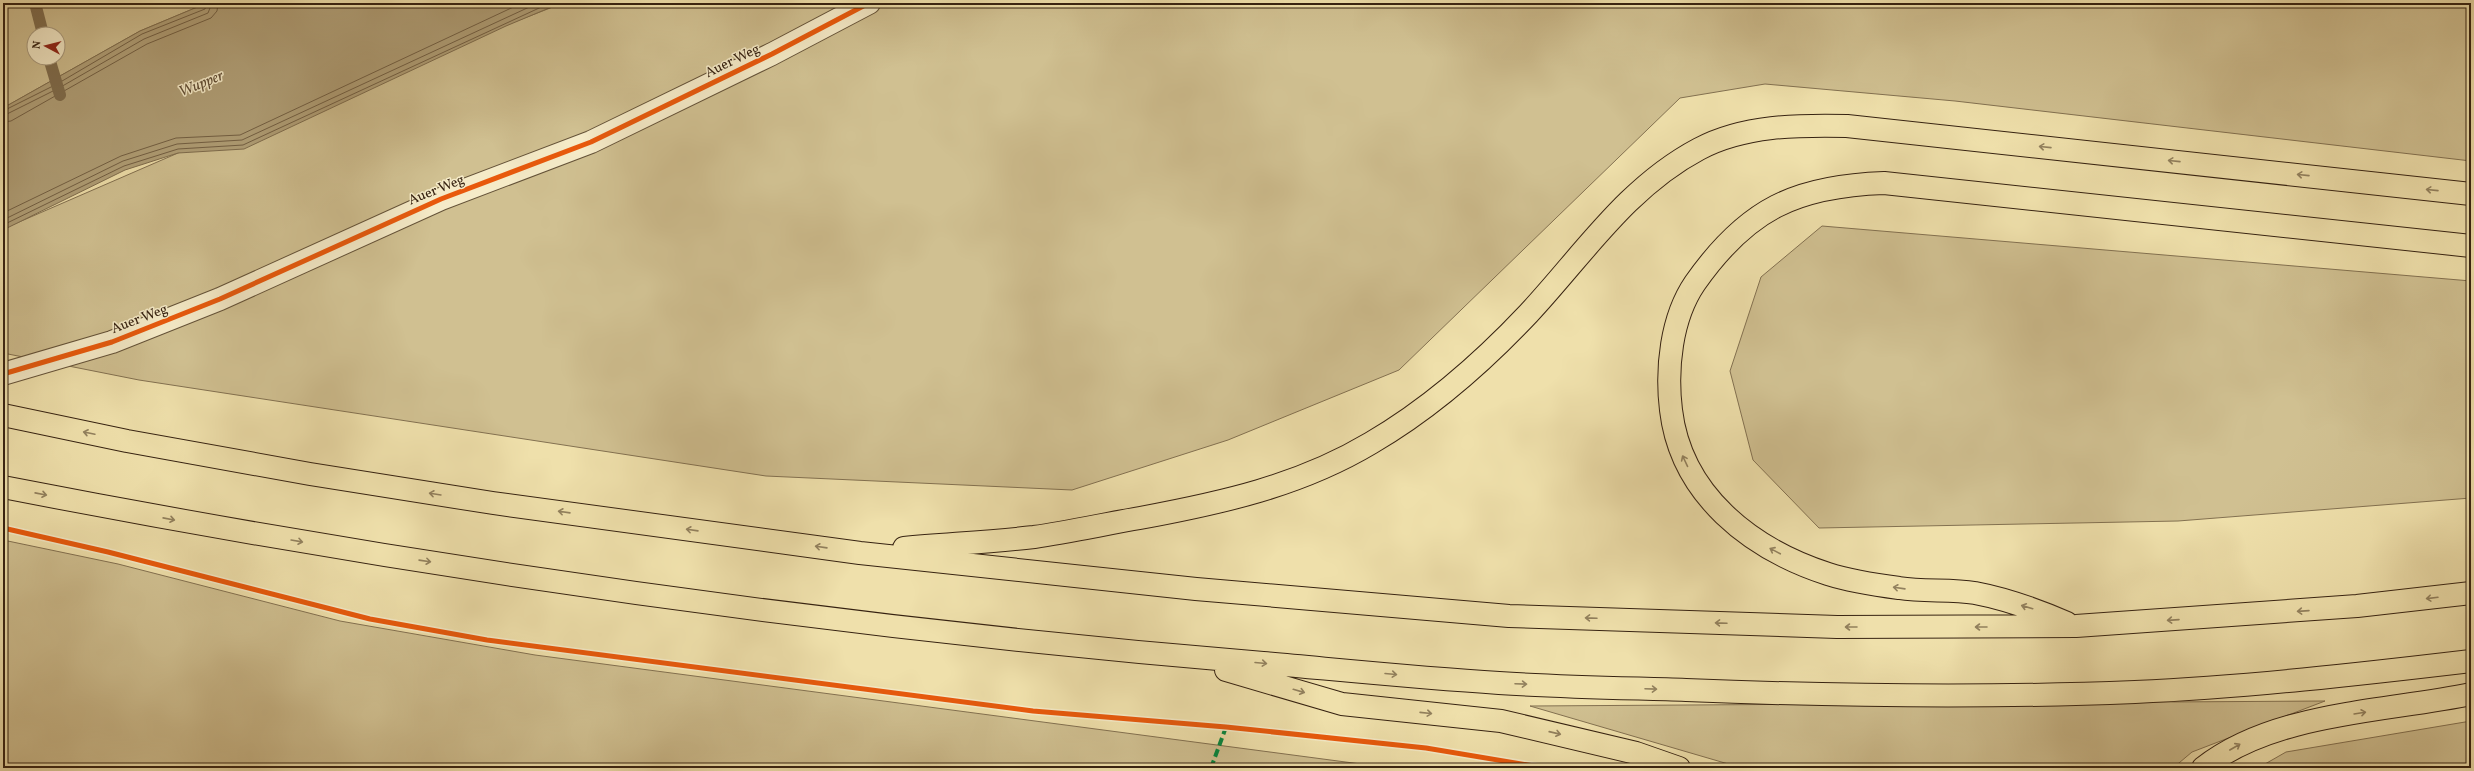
<svg xmlns="http://www.w3.org/2000/svg" width="2474" height="771" viewBox="0 0 2474 771" font-family="Vollkorn,serif">
<style>
.green{fill:#d0c091;stroke:#837151;fill-rule:evenodd}
.water{fill:#b09f77;stroke:#7f6d4e}
.lines{fill:none;stroke-linecap:round;stroke-linejoin:round}
.shore{stroke:#736044;stroke-width:1}
.stream{stroke:#7f6d4e;stroke-width:12}
.street-casing{stroke:#645238;stroke-width:24}
.highway-casing{stroke:#362211;stroke-width:24}
.street{stroke:#f5ebc8;stroke-width:22}
.highway{stroke:#efe0ab;stroke-width:22}
.quiet{stroke:#00873e;stroke-width:4;stroke-dasharray:8 4;stroke-linecap:butt}
.cycleway-casing{stroke:#f5ebc8;stroke-width:8}
.cycleway{stroke:#e8590c;stroke-width:5}
.oneway{stroke:#92815e}
.labels{text-anchor:middle;stroke-width:3;stroke-linejoin:round;paint-order:stroke}
.street-label{font-size:14px;fill:#362211;stroke:#f5ebc8}
.water-label{font-size:15px;font-style:italic;fill:#614e35;stroke:#f5ebc8}
</style>
<rect width="100%" height="100%" fill="#efe0ab"/>
<filter id="stains"><feTurbulence type="fractalNoise" baseFrequency=".005" numOctaves="4"/><feColorMatrix values="0 0 0 0 .2 0 0 0 0 .09 0 0 0 0 .02 0 0 0 .5 -.17"/></filter>
<radialGradient id="worn" r=".72"><stop offset=".6" stop-color="#630" stop-opacity="0"/><stop offset="1" stop-color="#630" stop-opacity=".3"/></radialGradient>
<path class="green" d="M3 3H207L140 31 3 108ZM34 34H58V58H34Z
M563 3H2471V161L1955 101 1765 84 1680 98 1399 370 1228 440 1072 490 766 476 139 380 3 353V229L178 153Z
M1822 226 2471 281V498L2178 521 1819 528 1753 460 1730 371 1761 277Z
M3 540 118 564 340 621 535 655 1391 768H3Z
M2325 701 2192 752 2173 768H1742L1530 706Z
M2471 721V768H2258L2286 752Z"/>
<path class="water" d="M207 3H561L506 26 244 149 178 153 125 170 3 230V108L140 31Z"/>
<g class="lines">
<path class="shore" d="M3 111 57 84 142 34 205 9 207 3
M3 116 59 88 144 39 208 13 212 3
M3 122 11 121 147 44 211 18 217 11 218 3
M3 213 121 156 176 138 240 135 522 3
M3 220 123 161 177 144 242 140 538 3
M3 225 124 166 178 149 243 145 550 3"/>
<path class="stream" d="M35 3 43 34
M49 58 60 95"/>
<g class="street-casing">
<path id="street" d="M3 374 112 342 220 299 441 199 591 142 772 54 869 3"/>
</g>
<g class="highway-casing">
<path id="highway" d="M3 415 127 441 310 474 493 503 860 553 1196 589 1509 616 1837 627 2076 626 2357 606 2471 593
M3 487C419 568 840 628 1263 663 1342 670 1420 678 1499 683 1561 687 1624 688 1686 690 1836 696 1986 698 2135 692 2246 687 2361 674 2471 661
M904 548C947 544 991 542 1034 537 1069 532 1105 524 1140 518 1221 503 1299 486 1371 443 1431 408 1481 364 1529 313 1583 255 1627 187 1699 149 1744 125 1798 125 1847 126L2471 194
M2067 623C2037 610 2007 599 1975 593 1950 589 1924 592 1899 588 1876 585 1850 581 1828 574 1751 549 1681 495 1671 410 1666 369 1671 318 1695 283 1747 209 1796 186 1884 183L2471 246
M1226 670 1342 704 1501 721 1636 753 1679 768
M2203 768C2274 712 2385 712 2471 694"/>
</g>
<use href="#street" class="street"/>
<use href="#highway" class="highway"/>
<path class="quiet" d="M1211 768 1226 727"/>
<g class="cycleway-casing">
<path id="cycleway" d="M3 374 112 342 220 299 441 199 591 142 772 54 869 3
M3 528 108 552 370 619 487 640 1033 711 1226 727 1426 748 1546 768"/>
</g>
<use href="#cycleway" class="cycleway"/>
</g>
<defs><path id="oneway-shaft" d="M-6 0H5M1.5-3L5.5 0L1.5 3" fill="none" stroke-width="1.6" stroke-linecap="round" stroke-linejoin="round"/></defs>
<g class="oneway">
<use href="#oneway-shaft" transform="translate(2045 147) rotate(-174)"/>
<use href="#oneway-shaft" transform="translate(2174 161) rotate(-174)"/>
<use href="#oneway-shaft" transform="translate(2303 175) rotate(-174)"/>
<use href="#oneway-shaft" transform="translate(2432 190) rotate(-174)"/>
<use href="#oneway-shaft" transform="translate(89 433) rotate(-168)"/>
<use href="#oneway-shaft" transform="translate(1685 461) rotate(-115)"/>
<use href="#oneway-shaft" transform="translate(41 494) rotate(11)"/>
<use href="#oneway-shaft" transform="translate(435 494) rotate(-171)"/>
<use href="#oneway-shaft" transform="translate(564 512) rotate(-172)"/>
<use href="#oneway-shaft" transform="translate(169 519) rotate(11)"/>
<use href="#oneway-shaft" transform="translate(692 530) rotate(-172)"/>
<use href="#oneway-shaft" transform="translate(297 541) rotate(10)"/>
<use href="#oneway-shaft" transform="translate(821 547) rotate(-172)"/>
<use href="#oneway-shaft" transform="translate(1775 551) rotate(-152)"/>
<use href="#oneway-shaft" transform="translate(425 561) rotate(8)"/>
<use href="#oneway-shaft" transform="translate(1899 588) rotate(-172)"/>
<use href="#oneway-shaft" transform="translate(2432 598) rotate(173)"/>
<use href="#oneway-shaft" transform="translate(2027 607) rotate(-164)"/>
<use href="#oneway-shaft" transform="translate(2303 611) rotate(176)"/>
<use href="#oneway-shaft" transform="translate(1591 618) rotate(-178)"/>
<use href="#oneway-shaft" transform="translate(2173 620) rotate(176)"/>
<use href="#oneway-shaft" transform="translate(1721 623) rotate(-178)"/>
<use href="#oneway-shaft" transform="translate(1851 627) rotate(-180)"/>
<use href="#oneway-shaft" transform="translate(1981 627) rotate(180)"/>
<use href="#oneway-shaft" transform="translate(1261 663) rotate(5)"/>
<use href="#oneway-shaft" transform="translate(1391 674) rotate(5)"/>
<use href="#oneway-shaft" transform="translate(1521 684) rotate(2)"/>
<use href="#oneway-shaft" transform="translate(1651 689) rotate(2)"/>
<use href="#oneway-shaft" transform="translate(1299 691) rotate(16)"/>
<use href="#oneway-shaft" transform="translate(1426 713) rotate(6)"/>
<use href="#oneway-shaft" transform="translate(2360 713) rotate(-9)"/>
<use href="#oneway-shaft" transform="translate(1555 733) rotate(13)"/>
<use href="#oneway-shaft" transform="translate(2235 747) rotate(-30)"/>
</g>
<g class="labels">
<g class="street-label">
<text transform="translate(732 60) rotate(-26)" y="5">Auer Weg</text>
<text transform="translate(436 189) rotate(-22)" y="5">Auer Weg</text>
<text transform="translate(139 318) rotate(-21)" y="5">Auer Weg</text>
</g>
<g class="water-label">
<text transform="translate(201 83) rotate(-22)" y="5">Wupper</text>
</g>
</g>
<rect width="2474" height="771" fill="none" stroke="#efe0ab" stroke-width="16"/>
<rect x="4" y="4" width="2466" height="763" fill="none" stroke="#362211" stroke-width="2"/>
<rect x="8" y="8" width="2458" height="755" fill="none" stroke="#362211"/>
<g transform="translate(46 46) rotate(277)"><circle r="19" fill="#f5ebc8" stroke="#a99b7f"/>
<path d="M0-3L7 15L0 10L-7 15Z" fill="#8f2418"/>
<text y="-6" font-size="11" font-weight="bold" text-anchor="middle" fill="#362211">N</text>
</g>
<rect width="100%" height="100%" filter="url(#stains)"/>
<rect width="100%" height="100%" fill="url(#worn)"/>
</svg>
